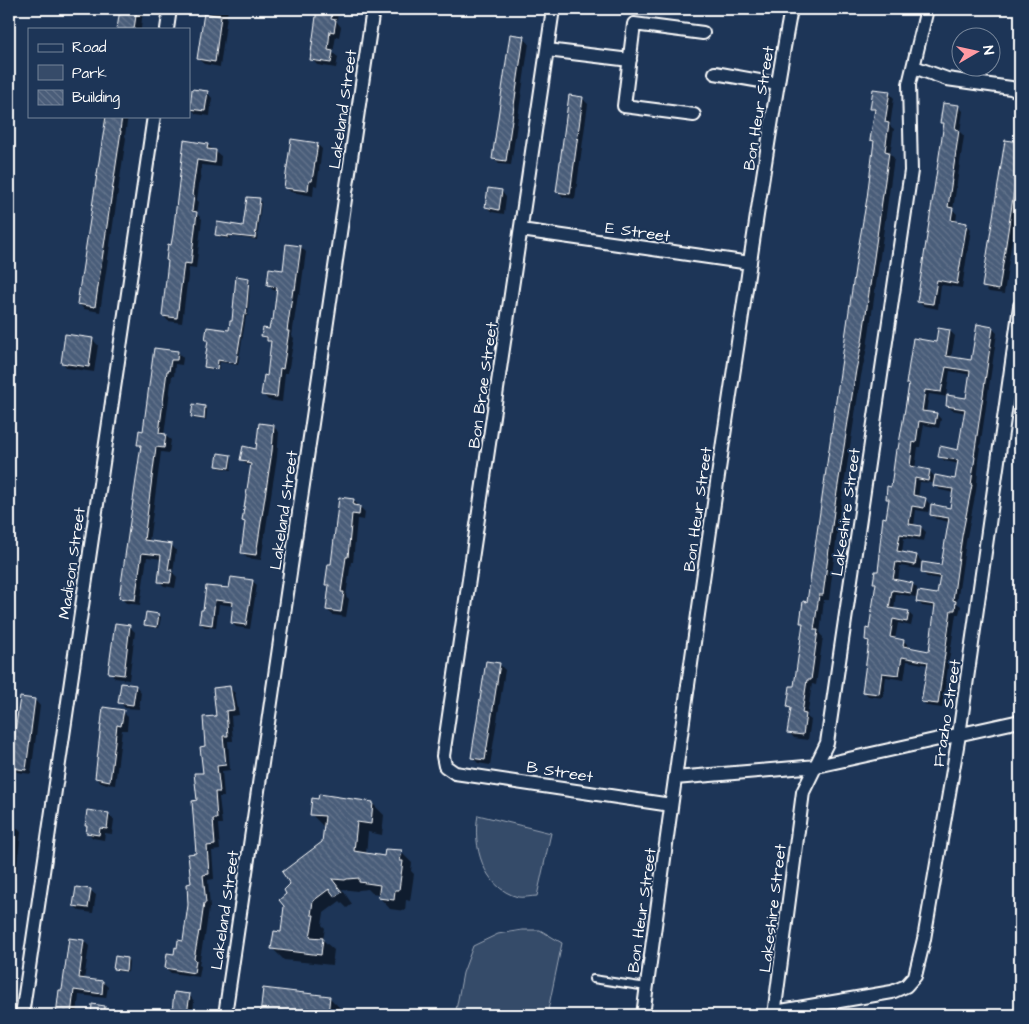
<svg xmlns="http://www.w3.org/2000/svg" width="1029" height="1024" viewBox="0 0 1029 1024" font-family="'Architects Daughter',sans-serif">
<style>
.green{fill:#364b69;stroke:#9aa5b4}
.shadow{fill:#0007;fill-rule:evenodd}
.building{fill:url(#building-back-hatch);stroke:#fff;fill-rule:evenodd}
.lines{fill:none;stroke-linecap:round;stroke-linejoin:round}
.service-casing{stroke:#fff;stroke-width:10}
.minor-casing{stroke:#fff;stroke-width:16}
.service{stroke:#1d3557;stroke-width:6}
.minor{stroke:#1d3557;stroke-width:12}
.labels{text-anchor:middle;stroke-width:4;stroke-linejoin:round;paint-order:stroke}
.street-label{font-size:16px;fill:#fff;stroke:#1d3557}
</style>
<defs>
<pattern id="building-back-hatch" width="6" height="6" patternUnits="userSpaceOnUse" patternTransform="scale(1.25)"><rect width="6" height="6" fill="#4a5d79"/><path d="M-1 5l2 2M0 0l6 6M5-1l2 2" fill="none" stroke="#65758d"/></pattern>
</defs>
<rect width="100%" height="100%" fill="#1d3557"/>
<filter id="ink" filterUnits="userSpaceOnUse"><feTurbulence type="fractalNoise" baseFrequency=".02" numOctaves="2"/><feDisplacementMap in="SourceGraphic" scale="10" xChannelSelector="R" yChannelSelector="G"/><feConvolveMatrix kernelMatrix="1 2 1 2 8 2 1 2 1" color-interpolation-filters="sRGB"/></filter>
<g filter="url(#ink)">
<path class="green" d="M478 815 551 833 537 896C532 896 523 898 518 897 483 888 472 845 478 815Z
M522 930H540L562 943 547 1015H455L463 973 473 946 498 934Z"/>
<path class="shadow" d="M120 9H143L141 29H118Z
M206 9H228L220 67 204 64 198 59Z
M318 9H338L337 22 341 27 339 37 336 36 333 53 338 57 336 68 317 65 312 59Z
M523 38 529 43 511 165 499 164 493 158Z
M207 92 212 98 210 116 196 114 191 108Z
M889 93 894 98 890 126 894 129 890 154 894 158 867 348 861 376 839 517 829 600H824L820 634 823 637 816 685 812 684 807 717 811 720 808 740 794 738 789 732 792 710 789 707 795 688 804 625 801 622 808 603 819 516 872 169 875 143 871 140 875 112 872 108Z
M582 98 588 104 575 199 563 197 558 191Z
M958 106 963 111 960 132 964 136 953 210 957 214 956 222 966 224 971 229 962 288 941 285 938 309 923 306 918 301 944 125 941 122Z
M105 116H128L125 136 126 138 100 312 84 309 79 304 106 125 104 123Z
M1006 141 1020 143V185L1004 294 989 292 984 287Z
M186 142 207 145 221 156 220 167 202 165 197 200 199 202 197 214 202 219 196 269 189 268 182 323 168 321 163 315 169 263 167 260 172 246Z
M317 144 322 149 317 186 314 185 313 196 291 192 285 187Z
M501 191 506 197 504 214 492 212 486 207Z
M259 200 261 202 257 240 230 236V239L219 237 216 235 244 227Z
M287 245 301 247 306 252 300 295 298 294 292 336 294 338 288 373H285L282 402 268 400 263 394 268 377 272 344 263 336 270 330 274 321 278 291 273 290 268 285 284 272Z
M248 279 250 281 248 316H246L238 365 220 362 219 370 208 369 206 366 209 342 206 340 230 332Z
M992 328 997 333 978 461 979 463 976 491 966 542 957 603 961 606 959 614H956L942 708 927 706 923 702 928 665 907 661 904 680 886 677 883 698 868 696 864 691 870 644 866 640 870 630 877 586 874 583 879 573 887 519 890 501 887 498 892 488 910 386 907 383 937 343 939 330 950 331 955 336 951 358 972 362ZM950 371 971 375 967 400 946 396ZM929 394 948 397 947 405 952 410 966 413 959 451 940 457 945 461 959 464 956 480 936 478 929 471 915 469 918 447H920L924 425 939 428 941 419 936 414 926 413ZM920 482 933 483 940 490 954 493 951 509 931 515 936 519 949 522 942 566 922 572 927 577 940 579 938 596 918 601 922 606 936 608 930 652 908 649 909 646 904 641 895 639 898 623 911 626 913 617 908 612 894 610 896 594 916 597 917 588 912 584 898 581 900 566 920 569 921 561 917 556 902 553 904 538 924 541 926 532 921 527 914 526 916 510 928 512 930 504 925 499 918 498Z
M92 339 98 345 94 372 67 368 62 362Z
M156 350 178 352 183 358 182 365 175 364 174 376H172L164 435 171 440 169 453 161 452 149 542 171 545 176 550 173 573 177 577 175 588 164 586 159 581 162 559 147 557 140 605 126 603 121 598 142 448 139 444 144 432Z
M205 407 207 409 206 420 195 419 192 417Z
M274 427 279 432 277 457 261 560 247 558 242 552 246 523 243 521 251 465H247L242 459 257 450Z
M230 456 232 459 231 470 220 468 218 466Z
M353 500 365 512 364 520 357 519 353 562H351L346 596 349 599 346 617 333 615 327 610 330 588 326 584Z
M1018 519H1020V542L1015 537Z
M252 581 257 585 250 629 236 627 232 622 234 606 219 604 216 628 205 627 200 623 204 612 207 587 230 590Z
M158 615 161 617 159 628 148 627 146 624Z
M129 626 135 632 129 680 115 678 110 672Z
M499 664 505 670 490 765 478 763 472 757Z
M136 686 141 692 139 709 125 708 120 702Z
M229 688 235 693 239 715 231 716 233 741H228L230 770 222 771 224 797H219L222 824H218L220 850 212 851 214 879 208 880 210 908H209L205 936H204L199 965 201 966 199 977 171 973 166 968 185 942 197 854 198 801 204 774 207 747Z
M35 700 40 706 31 774 17 772 12 767Z
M104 709 123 712 128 717 127 730H122L115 785 101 783 96 778Z
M373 804 384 815 382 835 368 832 366 854 385 857 401 852 412 863 411 871 414 874 410 901 406 900 405 911 390 909 379 897V894L372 893 368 889 359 890 357 891 342 889 352 904 347 908 340 901 324 913 322 925 325 928 323 940 334 950 332 965 284 960 272 948 282 933 288 894 323 842 325 826H323L311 814Z
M108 814 114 820 112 834 105 833 104 840 93 838 88 833V827L86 826Z
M9 826 16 827 21 832 13 901H10L9 911Z
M90 890 96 895 93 913 80 911 74 906Z
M84 941 89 946 84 980 103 982 108 987 106 998 79 995 77 1015H57L60 991H63Z
M127 959 129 961 128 972 117 971 114 969Z
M264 989 329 997 341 1009 340 1015H261Z
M175 993 189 995 194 1001 193 1015H173Z
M93 1006 104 1007 106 1009V1015H92Z"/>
<path class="building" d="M120 9H137L134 29H117Z
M317 9H333L331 19 336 20 334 32 330 31 328 50 333 51 331 63 310 60Z
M204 13 221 16 215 62 197 59Z
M510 34 524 36 506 161 492 159Z
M192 89 208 91 205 111 190 109Z
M873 89 890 91 885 122 889 123 885 151 889 152 862 342 856 370 834 511 823 595H819L814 630H818L811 680H807L802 713 806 714 803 735 787 733 791 708 787 707 790 686H794L803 623H800L803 601 807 602 857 255 867 198 874 141 870 140 875 109H870Z
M569 95 583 97 570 194 556 192Z
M943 103 959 105 955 129 959 130 948 207 953 208 951 220 967 223 957 284 937 280 933 304 917 302 944 123H940Z
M106 116H122L120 131H121L95 307 77 304Z
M291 139 318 143 312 181H309L308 191 284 188Z
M184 140 208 144 207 149 216 150 215 163 197 160 192 195 194 196 192 211 197 212 194 237 191 264 184 263 177 318 162 316 168 261 166 260 168 244 171 245 173 234Z
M1005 140 1020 142V152L999 290 982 287Z
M488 188 502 190 499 210 485 207Z
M247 197 260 198 255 238 228 235V237L215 235 217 222 243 226Z
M286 244 301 246 295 290 293 289 287 331H289L283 369 280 368 277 397 261 395 264 375 267 376 271 341H267V337L261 336 263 328 269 329 271 320H273L277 287 267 285 269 268 283 270Z
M236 276 249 278 246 315 244 314 236 363 218 360 217 369 204 367 208 340H205L207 327 229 330 230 321H232Z
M977 324 993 327 974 456 975 457 971 485H972L962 536 953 600 956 601 955 610H951L938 704 921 702 928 662 902 657 899 675 882 673 879 694 862 692 869 641 865 640 866 628 869 629 876 583H873L875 571H878L880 554H879L883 517 886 518 889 499H886L887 486 891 487 896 449H898L903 421 909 384H906L913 338 936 342 938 328 950 330 946 356 971 360ZM946 367 970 371 966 398 947 395 946 406 965 409 958 450 940 446 938 457 958 460 955 479 935 475 933 486 953 489 950 508 931 504 930 515 949 518 941 565 922 562 921 573 940 576 937 594 918 591 916 602 935 605 929 651 903 646 904 640 890 637 893 619 907 622 909 611 889 608 892 590 911 593 913 583 893 579 896 562 915 565 917 555 897 551 900 534 920 537 921 526 909 524 912 506 924 508 926 498 913 495 915 478 928 481 930 470 910 466 913 442 916 443 919 421 935 424 937 413 922 411 925 390 941 392Z
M65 334 93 338 89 367 61 363Z
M154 348 178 351 177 360H171L169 371H167L159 433 166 434 164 448 156 447 144 540 172 544 168 570H172L170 583 158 582 161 555 142 553 135 600 119 598 141 445H137L139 430 143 431Z
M193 404 205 406 204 419 191 417Z
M259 423 274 425 272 451 256 555 241 553 245 522 242 521 251 464 247 463 248 461 240 460 243 446 256 449Z
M218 453 231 455 229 468 216 466Z
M339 497 354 499 353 505 360 506 359 515 352 514 348 557H346L341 592H344L341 612 326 610 329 585H325L328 564H331Z
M231 577 253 580 246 625 231 623 233 602 215 600 212 625 199 623 201 610H203L206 586 229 588Z
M146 612 159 614 157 627 144 625Z
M115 623 130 625 124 675 108 673Z
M486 661 500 663 485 760 471 758Z
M121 683 136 685 133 705 118 703Z
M230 686 234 710 226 711 228 736H223L226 765 217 766 220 792H215L217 819H213L215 845 207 846 209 874 203 875 206 903H204L200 932 199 931 194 959 196 960 194 973 165 968 167 953 174 954 175 947 177 948 178 940 183 941 188 905 187 884 191 883 188 854 196 853 192 801 197 800 194 773H203L200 747 205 746 203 717 216 716 213 688Z
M20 697 35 699 26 770 10 768Z
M103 707 124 710 121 726 117 725 110 781 95 778Z
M319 794 373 802 371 824 357 822 354 851 384 856 385 849 402 850 400 861H403L399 890H395L394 900 378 898 380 885 359 882V878L347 879 345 880 332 879 342 892 335 897 329 889 313 901 311 915H314L310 937 323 938 321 955 271 949 274 931 281 932 284 906 279 900 286 894 284 890 290 884 282 872 322 842 325 816 310 815 312 798 318 799Z
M87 810 109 813 107 829 100 828 99 835 86 833 87 826H85Z
M76 887 91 889 88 908 73 906Z
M69 938 84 940 79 978 103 981 102 994 74 990 71 1015H56L59 990H62Z
M115 956 127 958 126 971 113 969Z
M263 988 330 996 328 1015H260Z
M174 992 190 994 187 1014 172 1012Z
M92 1004 105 1006 104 1015H91Z"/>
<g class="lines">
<g class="service-casing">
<path id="service" d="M593 979 647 987"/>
</g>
<g class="minor-casing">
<path id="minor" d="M553 9 443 756 445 766 455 773 671 805
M167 29 170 9
M547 50 630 60
M914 67 947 79 1011 88 1020 92
M715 73 777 84
M694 115 624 106 634 24 703 33
M521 230 750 263
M675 778 817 766 1020 721
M775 1012 892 992 906 986 915 976 924 939 959 735 1020 306
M22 1015 154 116
M225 1015 373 9
M643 1015C672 797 702 580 735 362 753 244 769 126 791 9
M774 1015 803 792 827 743 911 171 909 84 927 9"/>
</g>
<use href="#service" class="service"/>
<use href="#minor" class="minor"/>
</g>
</g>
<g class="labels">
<g class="street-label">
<text transform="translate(758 108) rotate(-81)" y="6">Bon Heur Street</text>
<text transform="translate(342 109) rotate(-82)" y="6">Lakeland Street</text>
<text transform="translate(638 231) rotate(8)" y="6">E Street</text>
<text transform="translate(482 385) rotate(-82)" y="6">Bon Brae Street</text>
<text transform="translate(697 509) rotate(-82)" y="6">Bon Heur Street</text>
<text transform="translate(283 510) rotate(-82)" y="6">Lakeland Street</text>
<text transform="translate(845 512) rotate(-82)" y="6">Lakeshire Street</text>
<text transform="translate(71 563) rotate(-82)" y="6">Madison Street</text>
<text transform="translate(946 713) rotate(-81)" y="6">Frazho Street</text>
<text transform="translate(560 771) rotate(9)" y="6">B Street</text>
<text transform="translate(772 908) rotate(-83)" y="6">Lakeshire Street</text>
<text transform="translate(224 910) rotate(-82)" y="6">Lakeland Street</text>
<text transform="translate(641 910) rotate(-82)" y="6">Bon Heur Street</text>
</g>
</g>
<rect width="1029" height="1024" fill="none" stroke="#1d3557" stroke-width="30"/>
<rect x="15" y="15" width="999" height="994" fill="none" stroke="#fff" stroke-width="2" filter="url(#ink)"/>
<rect x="28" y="28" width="162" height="90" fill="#1d3557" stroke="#77869a"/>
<rect x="38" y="44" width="25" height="8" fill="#1d3557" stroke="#77869a"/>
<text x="72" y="52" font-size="15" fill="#ffffff">Road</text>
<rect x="38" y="65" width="25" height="15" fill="#364b69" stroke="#77869a"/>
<text x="72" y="78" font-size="15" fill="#ffffff">Park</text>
<rect x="38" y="90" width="25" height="15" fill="url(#building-back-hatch)" stroke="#77869a"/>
<text x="72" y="102" font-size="15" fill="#ffffff">Building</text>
<g transform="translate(976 52) rotate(81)"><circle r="24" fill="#1d3557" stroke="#77869a"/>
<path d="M0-4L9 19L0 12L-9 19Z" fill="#ff9aa2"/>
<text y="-8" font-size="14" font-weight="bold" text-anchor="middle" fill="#ffffff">N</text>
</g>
</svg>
